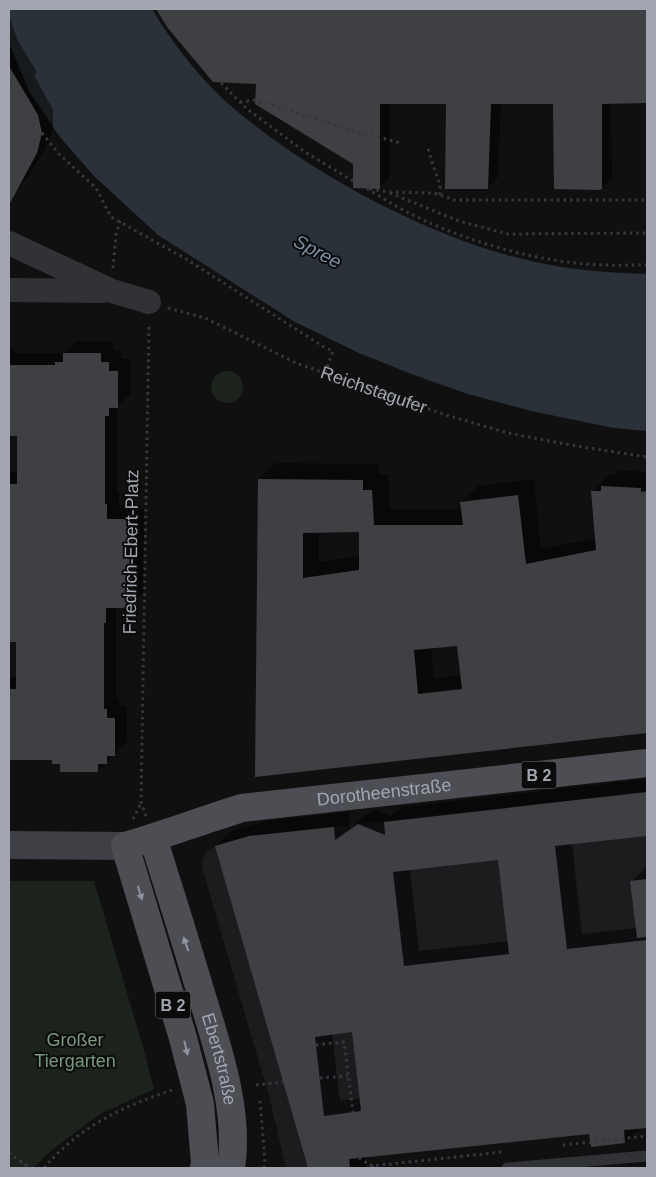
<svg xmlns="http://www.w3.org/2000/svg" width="656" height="1177" viewBox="0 0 656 1177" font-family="Helvetica,sans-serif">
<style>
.built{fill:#1c1c1e}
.green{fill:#1c231d}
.water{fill:#2a3138}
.shadow{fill:#0007;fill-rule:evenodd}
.building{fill:#3f4044;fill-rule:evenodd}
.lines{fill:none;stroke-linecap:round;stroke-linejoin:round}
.path{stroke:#37383c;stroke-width:3;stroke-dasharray:2.5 4;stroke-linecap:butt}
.lane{stroke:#313235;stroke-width:11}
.street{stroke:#313235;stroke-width:24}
.secondary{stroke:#3f4045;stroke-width:28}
.primary{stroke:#4d4e54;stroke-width:28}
.oneway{fill:#91949e}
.labels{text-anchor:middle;stroke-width:4;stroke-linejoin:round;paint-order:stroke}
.shield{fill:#0b0b0c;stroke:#75787f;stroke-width:1}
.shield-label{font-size:16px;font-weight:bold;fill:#a2a6b0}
.street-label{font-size:18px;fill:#a2a6b0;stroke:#0b0b0c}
.park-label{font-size:18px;fill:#7a9a7d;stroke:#0b0b0c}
.water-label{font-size:19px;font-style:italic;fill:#7b92a9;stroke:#0b0b0c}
</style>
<rect width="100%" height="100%" fill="#101011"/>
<path class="built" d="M647 792V1128L350 1159V1168H286L269 1096 203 871 202 861 206 852 215 846 249 836Z"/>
<path class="green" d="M211 387a16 16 0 1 1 32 0a16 16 0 1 1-32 0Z
M9 881H94L143 1047 154 1089 100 1114 54 1148 33 1168H9Z"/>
<path class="water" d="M9 9H152C171 41 195 72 222 98 299 168 429 239 531 261 570 270 608 273 647 274V431L614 428 531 411 468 394 414 375 359 353 295 322 158 235 94 176 60 137 29 91 9 43Z"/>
<path class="shadow" d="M158 9H647V102H611L612 178 601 188 555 102H501L498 177 488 188 447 103H390V177L380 187 355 163 257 83 168 26Z
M9 16 18 41 37 72 34 75 53 110V129L50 139 30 175 17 188H9Z
M77 341H113V350H121V359H130V395L117 407V492H119V507H140V509H144V592L131 604 127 606H118L116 611V698H119V706H127V742L98 771 62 762 53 759H9V677H17V640H9V472H18V435H9V349H14V353H65Z
M275 463 379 464V474H388L390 509H462V502L478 486 534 479 541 549 596 538 593 492 609 475H614L618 470 647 472V732L256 775 259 479ZM319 531H360V556L319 562ZM458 644 462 675 434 678 431 647Z
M647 779V837L643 836 572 843 582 934 637 928 631 882 647 866V1126L640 1127 625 1142 590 1132 366 1156 367 1168H308L216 846 232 831 266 821 349 812 350 827 375 809 391 816 401 807ZM499 859 509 941 419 951 410 869ZM353 1031 361 1098 340 1101 332 1033Z"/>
<path class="building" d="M156 9H647V103L602 104V189L598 190 554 189 553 104H491L488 189H445L446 104H380V189L353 188V164L255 104 256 84 213 82 167 27Z
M9 66 38 115 42 133 37 153 9 205Z
M63 353H101V362H109V371H118V408H109V416H105V504H107V519H128V521H132V605H128V608H106V623H104V709H107V718H115V756H107V764H98V772H60V764H52V760H9V689H16V642H9V484H17V436H9V365H55V362H63Z
M258 479 363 480V490H372L374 525H463L460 502 518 495 526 564 596 550 591 491H601V486L641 488V492L647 491V733L255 777ZM359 532V570L303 578V533ZM457 646 462 689 418 694 414 650Z
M647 792V836L555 846 567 949 647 940V1128L624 1130 625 1143 591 1147 589 1134 349 1159 350 1168H308L215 846 249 836 334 827 335 840 358 824 385 835 384 822ZM498 860 509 954 404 966 393 872ZM352 1032 361 1111 324 1116 315 1037Z
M647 879V937L637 938 630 881Z"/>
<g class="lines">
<g class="path">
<path d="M221 83 247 109 305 152 353 181"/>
<path d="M10 85 13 91"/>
<path d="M240 102 255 100 354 131 401 143"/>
<path d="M42 133 59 154 96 188 111 217 186 259 324 347 333 351 325 373"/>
<path d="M428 149 440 186V195"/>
<path d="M367 189C380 196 393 205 407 212 455 237 520 257 575 263 599 266 623 265 647 265"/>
<path d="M370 189 388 192 434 193 454 200H647"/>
<path d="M390 193 459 221 507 234 647 233"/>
<path d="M113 268 116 235 120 221"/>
<path id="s1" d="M168 308 205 318 296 363 446 415 508 433 570 445 647 457"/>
<path d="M146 816 141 802 149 323"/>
<path d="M133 819 141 803"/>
<path d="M316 1045 344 1042 353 1112"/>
<path d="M320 1078 348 1076"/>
<path d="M256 1085 284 1082"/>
<path d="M260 1101 265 1160 264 1168"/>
<path d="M563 1145 647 1136"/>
<path d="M9 1153 30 1168"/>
<path d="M359 1158 372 1166"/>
<path d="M44 1168C79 1127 121 1107 172 1090"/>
<path d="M373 1168 372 1166 502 1152"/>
</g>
<path class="lane" d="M507 1168 647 1156"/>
<path class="street" d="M9 243 112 291 149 302
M9 290 103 291"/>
<path class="secondary" d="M9 845 125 846"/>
<g class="primary">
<path id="s2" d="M153 838C169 889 185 939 200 990 217 1046 240 1110 231 1168"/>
<path id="s3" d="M204 1168 205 1163 200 1104 183 1038 125 846C164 835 203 820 242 808L647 763"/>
</g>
</g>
<defs><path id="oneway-solid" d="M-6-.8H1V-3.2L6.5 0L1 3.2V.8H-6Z" transform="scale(1.25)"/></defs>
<g class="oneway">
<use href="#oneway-solid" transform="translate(140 893) rotate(73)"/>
<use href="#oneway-solid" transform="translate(186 944) rotate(-109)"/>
<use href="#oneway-solid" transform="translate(186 1048) rotate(76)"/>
</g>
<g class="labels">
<g class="shield">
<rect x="521.5" y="761.5" width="35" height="27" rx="4"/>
<rect x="155.5" y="991.5" width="35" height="27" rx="4"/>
</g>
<g class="shield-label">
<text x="539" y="781">B 2</text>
<text x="173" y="1011">B 2</text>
</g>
<g class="street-label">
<text dy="6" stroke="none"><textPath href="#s1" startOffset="222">Reichstagufer</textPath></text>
<text transform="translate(131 552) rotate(-89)" y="6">Friedrich-Ebert-Platz</text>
<text dy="6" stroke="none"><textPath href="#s3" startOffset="599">Dorotheenstraße</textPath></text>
<text dy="6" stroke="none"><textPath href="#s2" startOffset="231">Ebertstraße</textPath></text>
</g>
<g class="park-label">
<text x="75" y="1046">Großer<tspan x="75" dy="21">Tiergarten</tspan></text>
</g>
<g class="water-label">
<text transform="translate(318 251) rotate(28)" y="7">Spree</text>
</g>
</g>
<rect width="656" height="1177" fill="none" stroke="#a2a6b0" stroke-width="20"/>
</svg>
